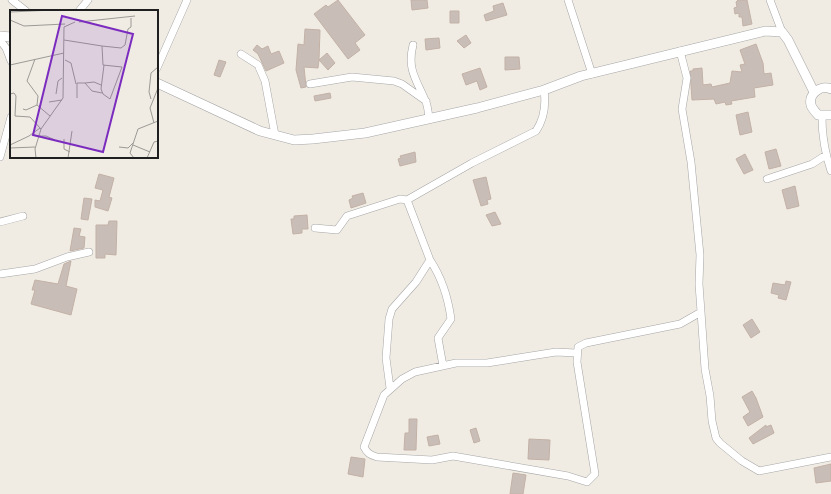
<svg xmlns="http://www.w3.org/2000/svg" width="831" height="494" viewBox="0 0 831 494" font-family="'Space Grotesk',sans-serif">
<style>
.building{fill:#c9beb7;stroke:#c3b1a6}
.lines{fill:none;stroke-linecap:round;stroke-linejoin:round}
.minor-casing{stroke:#a6a6a6;stroke-width:8}
.tertiary-casing{stroke:#a6a6a6;stroke-width:10}
.minor{stroke:#fff;stroke-width:7}
.tertiary{stroke:#fff;stroke-width:9}
.inset-road{fill:none;stroke:#9c9a95;stroke-width:1}
.view{fill:#7b2cbf;fill-opacity:0.15;stroke:#7b2cbf;stroke-width:2}
.inset-edge{fill:none;stroke:#1f1f1f;stroke-width:2}
</style>
<rect width="100%" height="100%" fill="#f0ece4"/>
<path class="building" d="M338 0 365 35 355 43 360 50 348 59 314 14 326 5 328 7Z
M411 0H427L428 8 412 10Z
M738 0H747L752 24 743 26 742 17H739V13L735 14 734 8 737 7 736 2Z
M503 3 507 15 486 21 484 15 494 11 493 6Z
M450 11H459V23H450Z
M305 29 320 30 319 60 327 53 335 63 328 70 319 60 318 68 304 67 306 87 301 88 296 70 298 44 304 45Z
M466 35 471 43 464 48 457 41Z
M439 38 440 48 426 50 425 39Z
M756 44 763 63 764 74 771 73 773 85 754 88 755 97 731 101 732 104 726 105 725 102 716 104 714 99 692 100 690 71H693V69L702 68 703 85 711 84 712 87 730 83 732 71 742 72 740 65 745 64 740 50Z
M257 45 262 49 268 46 271 54 279 51 284 63 266 71 258 54 253 50Z
M505 57H519L520 69 505 70Z
M219 60 226 62 220 77 214 75Z
M480 68 487 87 480 90 477 81 466 85 462 74Z
M330 93 331 98 315 101 314 96Z
M748 112 752 132 740 135 736 115Z
M776 149 781 166 769 169 765 152Z
M415 152 416 162 400 166 398 159 401 158 400 156Z
M745 154 753 170 744 174 736 159Z
M99 174 114 178 109 197 112 198 108 211 95 207V200L100 201 103 190 95 188Z
M486 177 491 199 487 200 488 204 481 206 473 180Z
M795 186 799 206 787 209 782 190Z
M363 193 366 203 351 208 349 200 353 198 352 196Z
M84 198 92 199 88 220 81 219Z
M495 212 501 224 492 226 486 215Z
M307 215 308 229H302V233L293 234 291 219H294V216Z
M109 221H117L116 255 105 254V258H96V225H108Z
M74 228 81 229 79 236 85 237 84 248 70 251Z
M71 261 66 286 77 289 71 315 31 304 35 290H32L35 280 58 284 64 264Z
M786 281 791 282 786 300 778 298 779 295 771 293 773 283 785 285Z
M752 319 760 332 751 338 743 325Z
M752 391 756 398 763 417 748 426 743 417 750 412 742 397Z
M409 419H417L416 450H404L405 433H409Z
M766 425V427L771 425 774 433 753 444 749 438Z
M476 428 480 441 474 443 470 430Z
M438 435 440 444 429 446 427 437Z
M529 439 550 440 549 460 528 459Z
M351 457 365 459 363 477 348 474Z
M831 464V481L816 483 814 468Z
M513 473 526 475 523 494H510Z"/>
<g class="lines">
<g class="minor-casing">
<path id="minor" d="M12 0 26 11
M568 0 592 74
M770 0 782 32
M79 11 88 0
M0 40 6 48 11 61
M413 45C407 69 416 79 425 100 428 105 428 112 429 118
M241 54 258 65 265 81 275 135
M157 68 187 0
M310 84 352 77 394 81 402 84 426 101
M822 117C822 136 825 153 831 171
M0 157 11 117
M767 179 812 164 826 155
M407 200 472 163 536 131C544 119 546 104 544 90
M0 222 23 216
M315 228 337 230 347 216 400 199 407 200 430 260 416 282 392 309 389 319 386 358 390 388
M430 260C442 278 448 297 451 319L438 338 443 366
M0 274 35 269 67 257 89 252
M701 312 705 369 710 396 712 421 716 438 720 443 742 461 759 471 831 457
M576 353 556 352 487 363H456L415 372 402 379 384 395 364 447C367 453 370 455 377 457L432 460 453 456 568 476 587 482 595 474 577 362 578 347 586 343 680 324 701 312 699 284 700 255 691 162 682 109 687 78 680 51"/>
</g>
<g class="tertiary-casing">
<path id="tertiary" d="M0 36 11 37
M157 83 260 131 294 140 313 139 365 133 477 108 544 90 581 76 765 31 782 32 788 40 814 92
M831 89C821 84 808 94 811 105 812 109 816 112 818 115H831"/>
</g>
<use href="#minor" class="minor"/>
<use href="#tertiary" class="tertiary"/>
</g>
<g transform="translate(10 10)">
<rect width="148" height="148" fill="#f0ece4"/>
<path class="inset-road" d="M0 2 43 0M0 10 14 16 55 14M69 12 125 6M54 30 92 36 93 55 112 57 100 89 93 84 91 79 94 55M92 36 111 38 115 35 118 19 121 17V8M25 49 17 71 28 86 27 95 40 106M55 50 61 53 66 74M0 55 54 43M75 73 84 72 91 75M0 84 4 83 6 86 5 106 20 107 31 119M46 84 48 71 52 68M67 88V73H75L82 81 92 83M141 89 139 82 141 63 148 57M39 92 52 90M13 99 16 100 27 95M144 113 140 98 148 78M28 126H36L45 130M54 129V139L60 142M0 135 19 126 30 118M123 135 140 142M109 137 118 138 123 133M0 138 25 137M26 148 25 139 31 119 53 88 54 17 65 12M58 148 62 121M124 148 120 143 128 119 148 111M137 148 144 132 148 131"/>
<path class="view" d="M52 6 123 24 93 142 23 125Z"/>
<rect width="148" height="148" class="inset-edge"/>
</g>
</svg>
